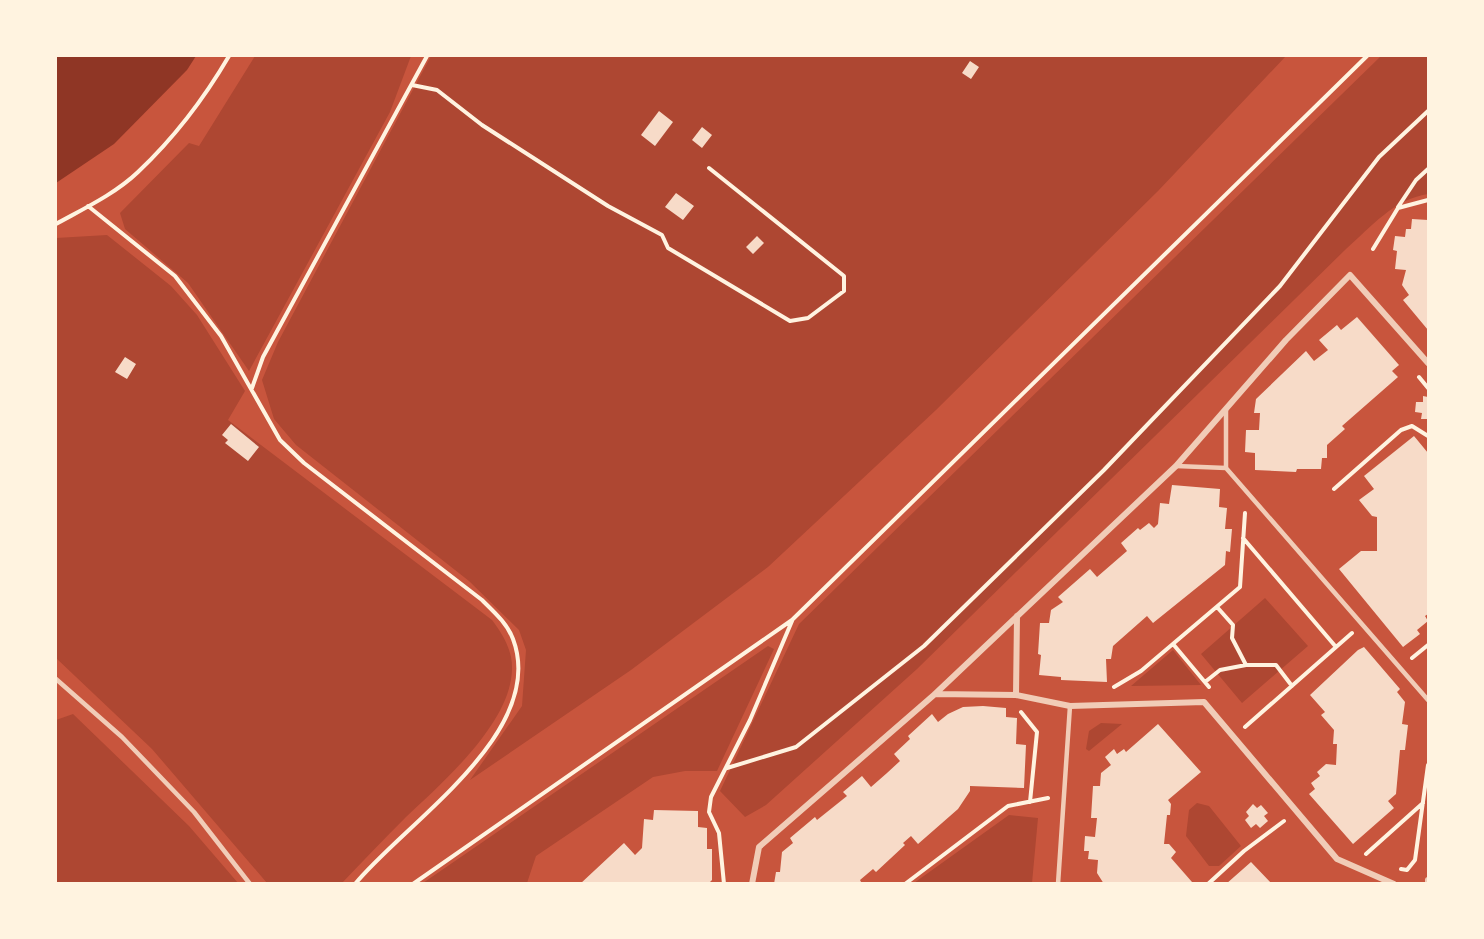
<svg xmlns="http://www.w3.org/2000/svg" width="1484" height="939" viewBox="0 0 1484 939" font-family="Ubuntu,sans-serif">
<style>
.green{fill:#ae4732}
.water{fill:#8f3625}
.building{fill:#f7dbc8}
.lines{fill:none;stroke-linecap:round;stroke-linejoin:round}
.path{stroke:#fff3e0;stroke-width:4}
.service{stroke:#f1ccb7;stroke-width:4.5}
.minor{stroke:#f1ccb7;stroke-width:6}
</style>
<rect width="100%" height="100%" fill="#c8553d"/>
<path class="green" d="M255 56H411L390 112 249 371 188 283 125 229 120 213 189 143 199 146Z
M431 56H1286L1158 191 936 410 768 567 631 670 470 780 522 706 526 650 519 630 469 581 296 445 274 419 262 380 278 342Z
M1381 56H1428V194C1394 199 1371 227 1346 249L917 669 766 805 745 817 720 791 799 624Z
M107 235 171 286 197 315 245 391 228 420 492 620C501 632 508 643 511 657 522 714 443 782 406 817 384 839 363 861 342 883H267L152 749 56 658V238Z
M1265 598 1308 646 1242 703 1201 654Z
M768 646 774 649 717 771H685L653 777 536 856 527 883H423Z
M1173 650 1201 685 1131 686Z
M73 714 189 826 238 883H56V720Z
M1101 723 1122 724 1089 751 1086 749 1089 731Z
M1197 803 1209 806 1241 846 1219 866H1209L1186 836 1189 810Z
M1009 815 1038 818 1032 883H914Z"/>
<path class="water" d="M56 56H196L187 70 114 144 56 183Z"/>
<path class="building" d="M970 61 979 67 971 79 962 73Z
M659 111 673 122 655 146 641 135Z
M702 127 712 135 702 148 692 140Z
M676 193 694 206 683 220 665 207Z
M1412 219 1428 220V330L1403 300 1409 295 1402 285 1406 270 1395 269 1397 251 1393 250 1395 236 1405 237 1406 229H1411Z
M757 236 764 243 753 254 746 247Z
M1357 317 1399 365 1392 371 1398 377 1342 426 1345 429 1327 445V458H1322L1321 469H1297L1296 472 1255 470V453L1245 452 1246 430H1259L1260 413H1254L1256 399 1306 351 1314 361 1328 350 1319 340 1337 325 1341 330Z
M125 357 136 364 127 379 115 372Z
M1423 396 1428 397V419H1421L1422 413 1415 412 1416 402H1423Z
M231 424 259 447 248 461 225 443 228 440 222 435Z
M1414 436 1428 453V614L1425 616 1428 621 1417 630 1420 634 1403 647 1339 569 1361 551H1377V517L1372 516 1359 500 1374 489 1364 476Z
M1172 485 1220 489 1219 507 1227 508 1225 529H1232L1230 552 1226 551 1225 565 1153 623 1147 616 1113 646 1111 659H1106L1107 682 1061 680V677L1039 675 1041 655 1038 654 1040 623H1049L1051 610 1063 602 1058 597 1090 569 1097 577 1127 551 1121 543 1138 528 1140 530 1149 523 1154 528 1158 524 1160 503 1169 504Z
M1364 647 1400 689 1397 692 1405 702 1402 724 1408 725 1405 750H1400L1396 794 1388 801 1394 808 1353 844 1309 794 1315 789 1311 783 1320 776 1317 772 1326 764 1336 765 1337 744H1333L1334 730 1321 715 1325 712 1310 695 1358 650Z
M983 706 1006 708V717L1017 718 1016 744 1026 745 1024 788 970 786V791L958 809 918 844 911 836 903 843 905 845 876 872 873 869 860 880 862 884H774L776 872H780L782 852 793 843 790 838 815 817 817 820 847 796 843 792 862 776 871 787 887 773 900 761 894 754 910 739 908 736 932 714 938 722 948 714 963 707Z
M1158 724 1201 772 1168 800 1171 804 1170 815H1167L1164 844H1169L1176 852 1171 858 1192 882 1104 884 1097 873 1098 860 1088 859 1089 851H1084L1085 836 1095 837 1097 818H1091L1093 786H1100L1101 773 1111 765 1105 757 1114 749 1117 754 1124 749 1126 752Z
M1253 804 1257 808 1261 805 1268 813 1264 816 1268 821 1260 828 1256 824 1251 828 1245 820 1249 816 1246 812Z
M654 810 698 811V827L707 828V849H712V880L708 884H580L624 843 635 855 642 848 644 819 653 820Z
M1251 862 1272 884H1226Z"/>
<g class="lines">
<path class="path" d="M412 85 437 90 482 125 608 206 662 235 668 248 790 321 808 318 844 291V276L709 168
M88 206 175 276 221 336 280 440 304 463 482 600C493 611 507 623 513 639 548 732 406 822 355 884
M1398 207 1416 180 1428 169
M56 224C83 209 115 194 138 172 173 139 205 97 229 56
M1373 249 1398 208 1428 200
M1419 377 1428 388
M252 388 263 357 427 56
M1334 489 1401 430 1412 426 1428 436
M1243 538 1336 647
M1217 607 1233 625 1232 638 1246 665H1276L1292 686
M1173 644 1209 687
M1412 658 1428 645
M1205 682 1220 670 1246 665
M1114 687 1141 671 1240 587 1245 513
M1021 712 1037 732 1030 802
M1245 727 1352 633
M727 768 796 747 924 646 1104 470 1280 286 1379 157 1428 111
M1366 854 1423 803
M1401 869 1407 870 1415 860 1428 765
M413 884 792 620 1367 56
M724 884 719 833 709 812 711 797 750 720 792 621
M905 884 1008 806 1048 798
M1208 884 1244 851 1284 821"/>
<path class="service" d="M1176 466 1226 468 1428 700
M1226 468V409
M56 679 122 737 194 812 250 884
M1058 884 1070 706"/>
<path class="minor" d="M935 694 1016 695 1070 706 1204 702 1337 859 1394 884
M1016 695 1017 616
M752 884 759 847 935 694 1176 466 1286 340 1350 275 1428 363
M1428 884V880"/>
</g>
<rect width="1484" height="939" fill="none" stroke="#fff3e0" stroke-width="114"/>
</svg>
